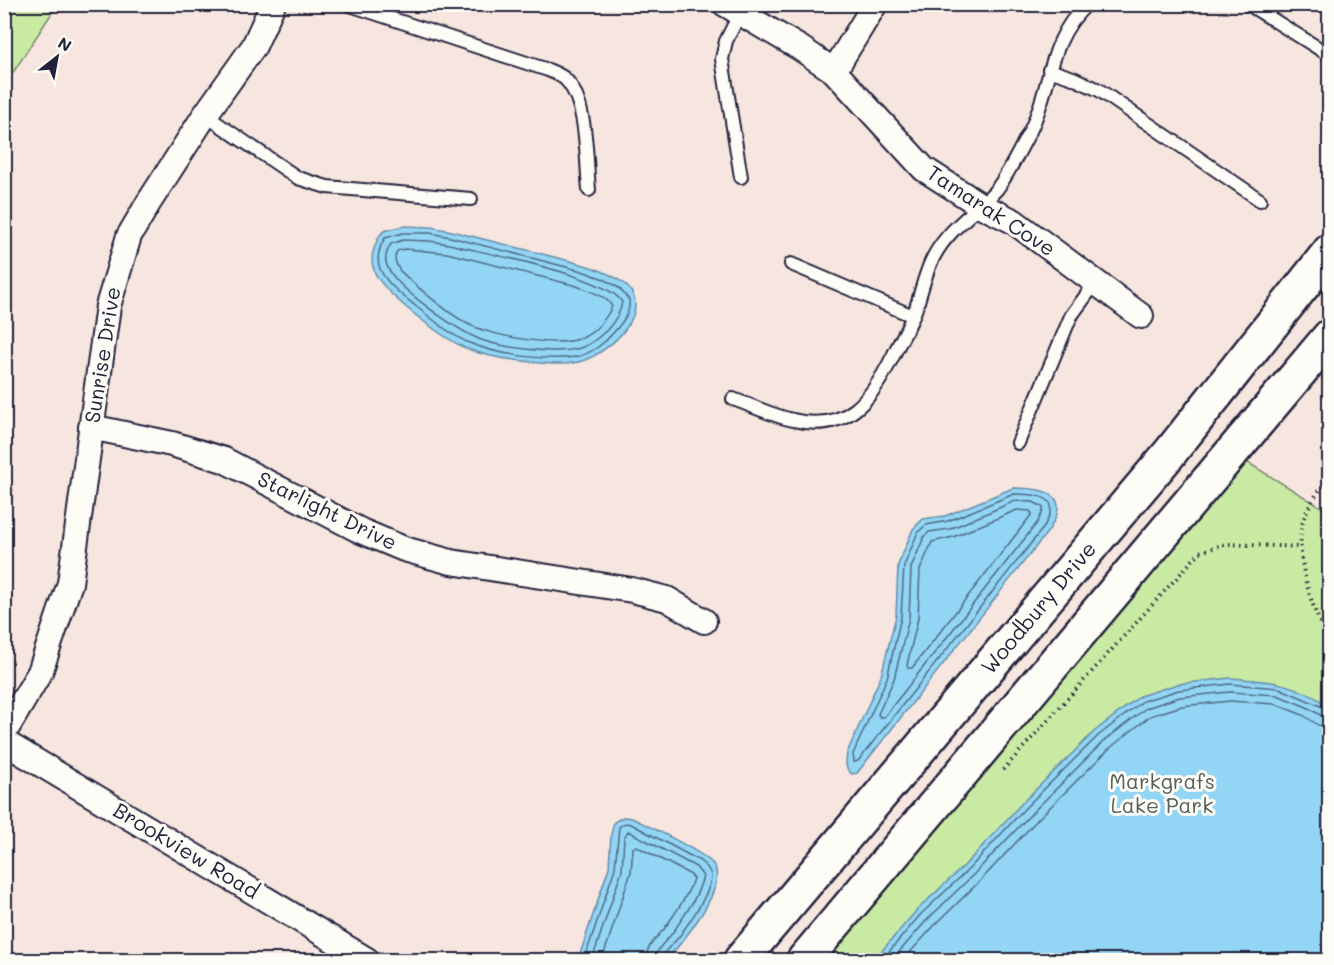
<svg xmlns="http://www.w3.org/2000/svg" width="1334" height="965" viewBox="0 0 1334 965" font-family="Mali,sans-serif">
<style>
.green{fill:#c9eaa3;stroke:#76866f;stroke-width:1.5}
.water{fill:#92d5f4;stroke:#658daa;stroke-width:1.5}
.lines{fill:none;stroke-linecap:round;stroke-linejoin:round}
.shore{stroke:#4f6a85;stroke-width:1.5}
.lane-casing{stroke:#22223b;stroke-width:16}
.street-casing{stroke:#22223b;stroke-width:28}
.secondary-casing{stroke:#22223b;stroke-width:38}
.path{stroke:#22223b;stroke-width:4;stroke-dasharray:1.5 4.5;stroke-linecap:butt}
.lane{stroke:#fdfcf7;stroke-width:12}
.street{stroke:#fdfcf7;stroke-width:24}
.secondary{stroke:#fdfcf7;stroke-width:33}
.labels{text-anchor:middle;stroke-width:6;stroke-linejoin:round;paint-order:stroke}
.street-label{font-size:21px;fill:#22223b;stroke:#fdfcf7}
.park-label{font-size:21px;fill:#545e5a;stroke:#fdfcf7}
</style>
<rect width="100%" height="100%" fill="#f7e5df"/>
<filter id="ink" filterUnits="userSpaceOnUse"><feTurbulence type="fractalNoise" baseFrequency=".0167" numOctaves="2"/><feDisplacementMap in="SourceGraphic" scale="12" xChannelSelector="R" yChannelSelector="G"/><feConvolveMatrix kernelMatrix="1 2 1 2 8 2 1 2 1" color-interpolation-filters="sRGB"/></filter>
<g filter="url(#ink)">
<path class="green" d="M5 4 57 5 5 85 4 5Z
M1232 453 1329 512V960H804Z"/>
<path class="water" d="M402 226 431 227 452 231C486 240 520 248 554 257 577 263 602 268 622 282 659 308 609 353 582 361 567 366 547 364 532 362 509 360 486 357 465 348 442 337 386 296 375 273 371 264 371 255 375 246 377 241 379 234 384 231 390 229 397 228 402 226Z
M1013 488C1026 488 1059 488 1058 508 1058 516 1052 524 1049 530L857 773 852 774C844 769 846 762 847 753L881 676 896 616 898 565 913 529 923 519 945 516Z
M1230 678C1272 681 1293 682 1329 706V960H874L917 910 965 865 1022 803 1095 731 1140 696 1178 684Z
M623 817 632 818C650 827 702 851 713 864 730 886 681 944 666 960H578L609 867 611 835 614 822Z"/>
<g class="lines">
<path class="shore" d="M403 233H430L450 237 582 271 604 279 619 288 629 300C631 312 622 323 614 332 605 343 591 354 576 357 545 361 496 355 467 342 449 334 434 320 418 308 405 297 387 285 380 269 376 259 379 247 385 238Z
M403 240 429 241 449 244C483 253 605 275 622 302 621 313 614 322 607 330 598 338 588 347 576 349 551 354 508 348 484 341 461 333 396 289 387 266 384 258 387 250 391 244Z
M405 249 447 253 577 286C588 291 607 295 612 307 606 318 596 331 584 337 560 349 489 336 466 323 442 309 420 289 400 271 396 264 393 259 397 251Z
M1014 494C1024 494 1053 494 1051 509 1051 515 1046 522 1044 527L858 761 854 762 853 754 887 678 901 617 904 566 918 532 926 525 948 521Z
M1015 501 1033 502 1043 507V511L1037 523 884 717H880L878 714 894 679 909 618 911 568 924 537 929 532 950 529Z
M1017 510 1030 511 1032 514 912 668H908L907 665 918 618 920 570 932 542 953 537Z
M584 960 615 868 619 827 625 823 631 824 700 861C705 865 710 869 711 876 711 893 688 924 678 938 672 945 663 951 662 960
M592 960 622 870 624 838 628 831 696 867 703 876C698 897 685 915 673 932 666 942 656 948 655 960
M602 960 631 872 633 848 636 846 691 875 693 878C689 895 675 913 665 928 656 939 646 946 646 960
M882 960 921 914 969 869 1026 807 1099 735 1143 701 1179 690 1230 684 1279 688 1330 710
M892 960 927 920 974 874 1032 813 1104 741 1146 708 1180 697 1230 692 1277 695 1307 707 1322 716 1330 718
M903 960 934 926 981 880 1038 819 1110 748 1150 716 1182 706 1230 701 1275 704 1303 715 1318 725 1330 727"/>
<g class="lane-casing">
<path id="lane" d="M347 4 548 70C553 72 560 75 564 78 588 99 586 160 589 190
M1248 4 1326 53
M740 13 726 41 722 59 741 177
M1049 70 1073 78 1099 90 1260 200
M205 115 298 178 327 187 471 199
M791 264 913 316
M733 399C753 406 773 416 793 420 848 433 871 400 893 356 899 343 907 330 913 316 921 296 924 274 934 256 949 228 975 213 996 190 1007 177 1021 147 1030 131 1052 87 1047 41 1087 4
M1018 443 1071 316 1096 282"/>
</g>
<g class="street-casing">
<path id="street" d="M725 4 800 48 834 71 924 169 980 205 1013 221 1141 316
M834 71 875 4
M91 427 172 444 224 460 361 531 404 549 451 562 632 590 667 599 704 621
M4 733 40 672 70 583 108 306 129 236 149 202 205 115 254 46 273 4
M4 742 367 960"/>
</g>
<g class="secondary-casing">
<path id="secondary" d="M741 960 1169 454 1330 251
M804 960 1330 336"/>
</g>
<path class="path" d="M1330 476C1319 491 1306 507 1302 525 1295 556 1313 615 1330 642
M1003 770 1200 552 1226 544 1300 547"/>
<use href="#lane" class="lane"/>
<use href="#street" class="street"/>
<use href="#secondary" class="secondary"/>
</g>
</g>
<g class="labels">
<g class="street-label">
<text transform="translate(991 211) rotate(33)" y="7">Tamarak Cove</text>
<text transform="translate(103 355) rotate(-81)" y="7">Sunrise Drive</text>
<text transform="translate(327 511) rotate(26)" y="7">Starlight Drive</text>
<text transform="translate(1039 608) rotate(-50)" y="7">Woodbury Drive</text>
<text transform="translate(186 851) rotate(31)" y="7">Brookview Road</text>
</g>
<g class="park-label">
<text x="1162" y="789">Markgrafs<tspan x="1162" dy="24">Lake Park</tspan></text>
</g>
</g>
<rect width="1334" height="965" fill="none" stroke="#fdfcf7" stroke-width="24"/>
<rect x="12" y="12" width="1310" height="941" fill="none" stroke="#22223b" stroke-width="2" filter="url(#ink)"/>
<g transform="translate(57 57) rotate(31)" stroke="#fdfcf7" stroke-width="4.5" paint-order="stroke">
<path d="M0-4.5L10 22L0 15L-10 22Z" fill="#22223b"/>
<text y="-9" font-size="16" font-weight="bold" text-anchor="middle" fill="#22223b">N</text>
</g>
</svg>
